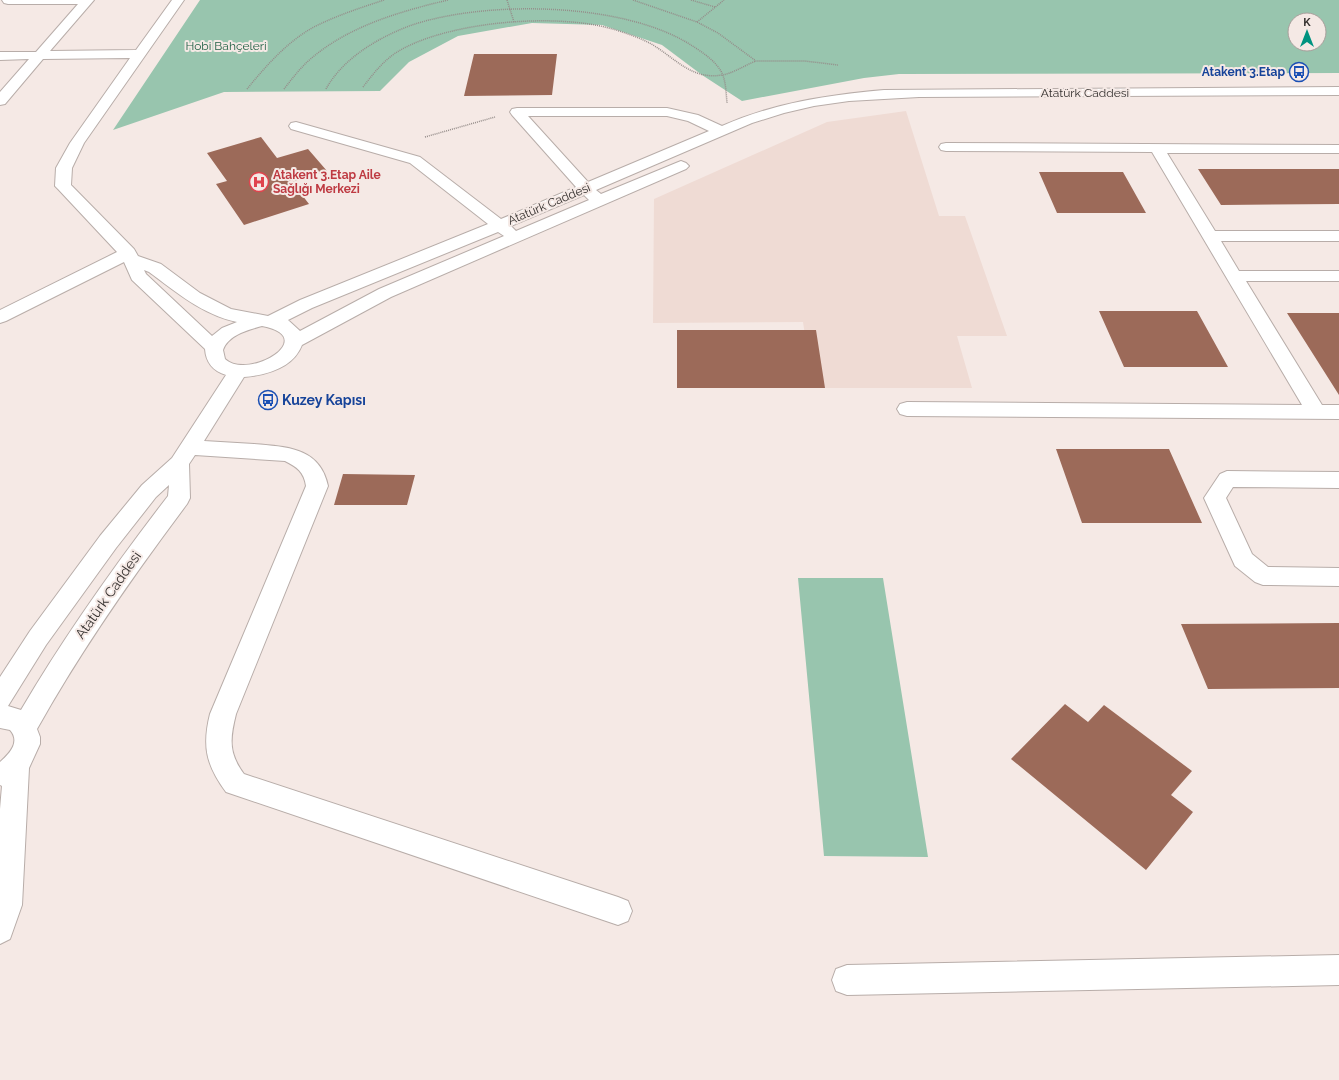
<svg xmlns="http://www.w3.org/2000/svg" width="1339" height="1080" viewBox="0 0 1339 1080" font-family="Raleway,sans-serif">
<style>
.built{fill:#efdbd4}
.green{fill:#98c5ae;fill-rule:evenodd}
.building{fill:#9c6a59}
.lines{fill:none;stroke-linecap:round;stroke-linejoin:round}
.minor-casing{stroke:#b8ada9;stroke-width:2}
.path{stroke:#958d8a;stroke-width:1.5;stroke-dasharray:1 1;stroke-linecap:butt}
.minor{fill:#fff;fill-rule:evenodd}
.labels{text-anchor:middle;stroke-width:4;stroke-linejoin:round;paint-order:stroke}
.far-park-label{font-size:12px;fill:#216145;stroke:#f5e9e5}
.far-transit-label{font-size:12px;font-weight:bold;fill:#164399;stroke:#f5e9e5;text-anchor:end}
.far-street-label{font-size:12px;fill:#35312f;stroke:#f5e9e5}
.far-health-label{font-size:12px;font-weight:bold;fill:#be3a42;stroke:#f5e9e5;text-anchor:start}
.transit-label{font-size:14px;font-weight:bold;fill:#164399;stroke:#f5e9e5;text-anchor:start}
.street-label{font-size:14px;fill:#35312f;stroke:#f5e9e5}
</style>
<rect width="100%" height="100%" fill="#f5e9e5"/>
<path class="built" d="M906 111 939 216H965L1007 336H957L972 388H813L803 322 653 323 654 199 827 122Z"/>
<path class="green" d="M200 0H1339V73L899 74 864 78 742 101 702 75 662 45 602 25 532 23 458 36 409 62 380 91 224 92 113 130ZM1295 20H1319V44H1295Z
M798 578H883L928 857 824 856Z"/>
<path class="building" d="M474 54H557L552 95 464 96Z
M261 137 277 158 308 149 327 171 292 182 309 204 244 225 216 184 227 181 207 153Z
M1198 169H1339V204L1221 205Z
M1039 172H1123L1146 213H1057Z
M1099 311H1197L1228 367H1124Z
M1287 313H1339V395Z
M677 330H816L825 388H677Z
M1056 449H1169L1202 523H1082Z
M343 474 415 475 407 505H334Z
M1339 623V688L1208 689 1181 624Z
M1065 704 1088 722 1104 705 1192 771 1171 795 1193 812 1146 870 1011 759Z"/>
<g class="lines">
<g class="minor-casing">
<path id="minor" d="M2 0H94L50 51 136 50 172 0H184L84 143 72 168 71 185 134 249 138 256 161 264 200 293 231 309 268 316 300 300 488 224 410 163 291 129 289 126 291 123 296 122 420 157 501 219 576 187 512 115 510 112 512 109 517 108H667L698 115 722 126C774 103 827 95 884 90L1339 87V95L919 97 849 101 814 106 784 113 752 123 596 190 601 194 676 163 681 161 686 163 689 166 686 169 391 297 302 345C293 368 267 375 244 377L204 441C220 442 237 443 254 444 286 447 320 447 328 486L236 714C230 738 228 753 244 774L618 897 628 901 632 911 628 921 618 925 226 792C206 765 202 746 210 714L306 486C304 472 297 467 285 461L195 455 189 464 190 498 187 504C133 576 81 650 37 729L40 737V744L29 768 22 905 10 939 0 944V809L2 786 0 785V762C9 754 21 742 10 730L0 728V677L30 631 100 536 142 485 172 458 226 375C213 371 206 363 205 349L132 280 124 262 6 321 0 323V310L117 252 58 189 55 186 56 168 70 143 130 58 43 59 5 104 0 105V92L29 59 0 60V52H36L78 4H8L4 3ZM528 116H667L688 121 709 131 588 182ZM584 195 589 200 516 231 511 226ZM498 232 504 236 379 289 300 331 288 320 312 308ZM144 270 149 272C176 292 203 315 237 322L222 328 212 336 146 274ZM262 326C321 337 249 381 225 359L223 350C228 335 248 330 262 326ZM169 485 168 496C115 565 65 635 21 710L8 706 46 645 116 548 156 497Z
M946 143 1339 145V153H1167L1215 231H1339V241H1221L1239 271H1339V281H1246L1322 405H1339V419L907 416 900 414 897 409 900 404 907 402 1302 405 1152 152 946 151 941 150 939 147 941 144Z
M1227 471 1339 472V488L1233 487 1226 498 1252 554 1268 567 1339 568V586L1263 585 1255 582 1235 566 1204 498 1220 474Z
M1339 955V985L847 995 836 991 832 980 836 969 847 965Z"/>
</g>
<path class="path" d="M507 0 514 22
M633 0 697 22 718 33 756 61H805L838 65
M691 0 715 7
M697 22 724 0
M363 87C373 74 383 61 397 52 448 21 559 12 616 30 628 34 641 38 653 45 676 59 692 80 722 75 734 73 745 65 756 61
M247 89C266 66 286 43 312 28 335 16 360 8 384 0
M284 89C291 80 298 71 306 63 345 27 398 12 448 0
M326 89C343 58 379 37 412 25 487 0 623 2 691 45 702 52 716 61 722 73 726 82 726 93 727 103
M425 137 495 117"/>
<use href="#minor" class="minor"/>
</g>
<defs>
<g id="bus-ring" transform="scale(1)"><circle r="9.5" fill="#f5e9e5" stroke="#1a4fb4" stroke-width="1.5"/><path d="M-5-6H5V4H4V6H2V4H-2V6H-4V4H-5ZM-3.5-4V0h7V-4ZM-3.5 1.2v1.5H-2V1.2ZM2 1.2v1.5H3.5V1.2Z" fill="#1a4fb4"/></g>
<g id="hospital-ring" transform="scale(1)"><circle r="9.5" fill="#f5e9e5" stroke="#e0444e" stroke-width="1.5"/><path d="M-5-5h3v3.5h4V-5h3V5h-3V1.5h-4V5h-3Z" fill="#e0444e"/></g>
</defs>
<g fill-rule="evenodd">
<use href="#bus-ring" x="1299" y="72"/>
<use href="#hospital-ring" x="259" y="182"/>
<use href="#bus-ring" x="268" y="400"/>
</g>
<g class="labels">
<g class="far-park-label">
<text x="226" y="50">Hobi Bahçeleri</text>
</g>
<g class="far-transit-label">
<text x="1285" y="76">Atakent 3.Etap</text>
</g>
<g class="far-street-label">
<text x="1085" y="97">Atatürk Caddesi</text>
<text transform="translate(549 204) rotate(-23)" y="4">Atatürk Caddesi</text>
</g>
<g class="far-health-label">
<text x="273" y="179">Atakent 3.Etap Aile<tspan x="273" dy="14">Sağlığı Merkezi</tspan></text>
</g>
<g class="transit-label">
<text x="282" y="405">Kuzey Kapısı</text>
</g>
<g class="street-label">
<text transform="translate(108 595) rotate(-55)" y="5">Atatürk Caddesi</text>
</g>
</g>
<g transform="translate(1307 32)"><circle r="19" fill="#f5e9e5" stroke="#a89f9c"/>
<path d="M0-3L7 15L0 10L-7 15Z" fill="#009380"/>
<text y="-6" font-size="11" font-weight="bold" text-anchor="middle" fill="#35312f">K</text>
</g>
</svg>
